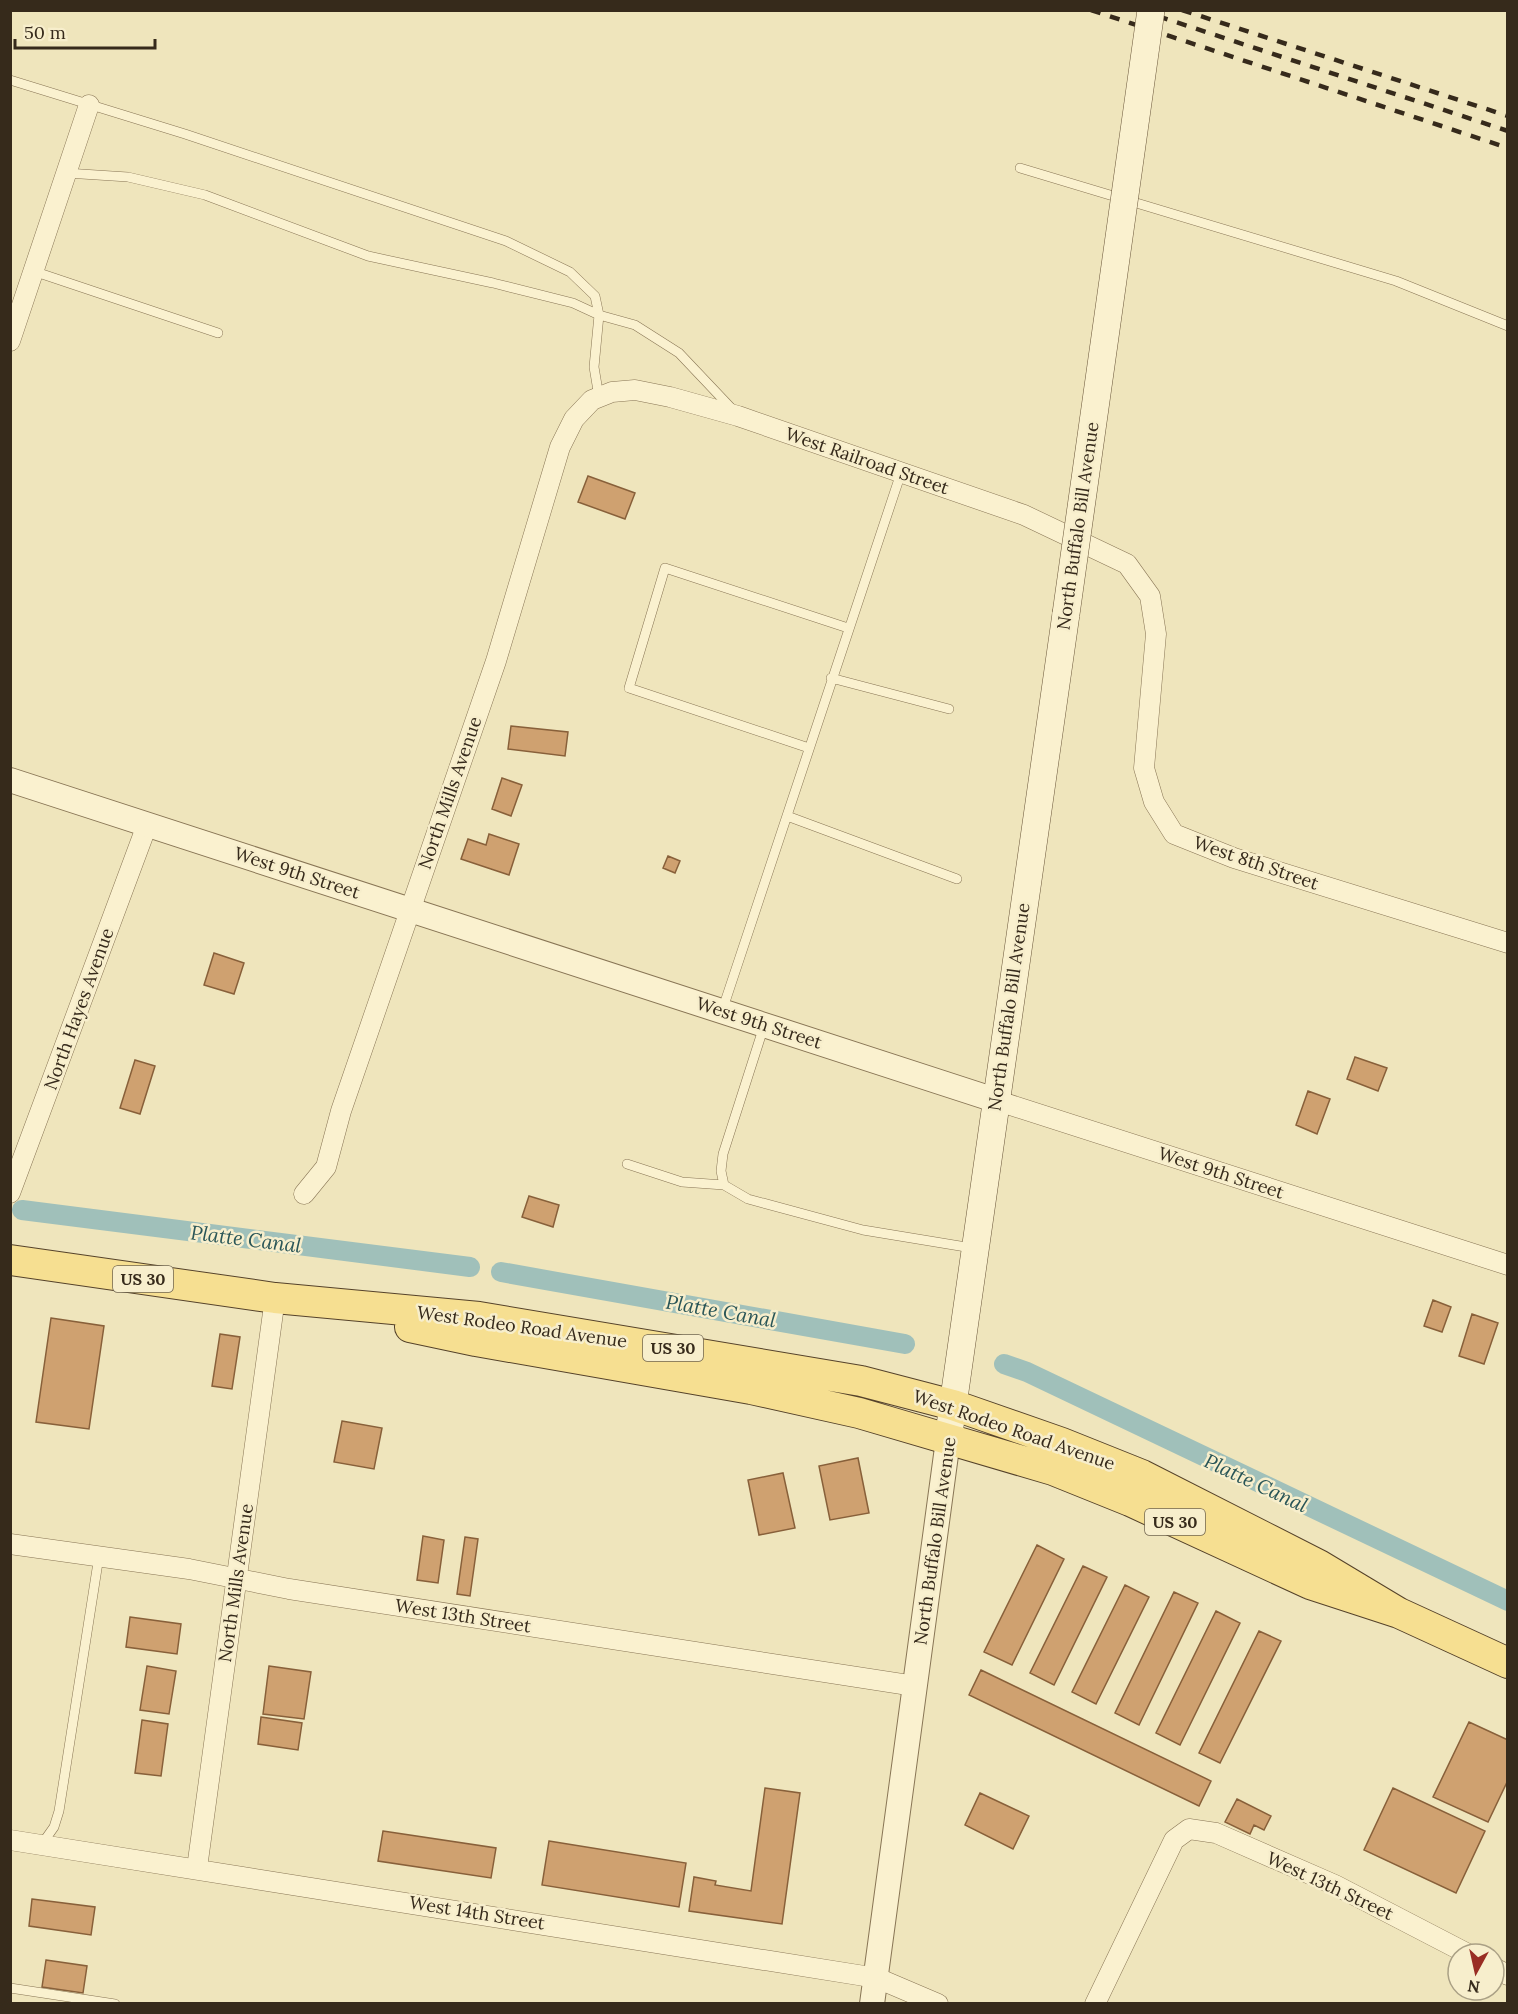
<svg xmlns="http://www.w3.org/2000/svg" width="1518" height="2014" viewBox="0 0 1518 2014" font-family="Lora,serif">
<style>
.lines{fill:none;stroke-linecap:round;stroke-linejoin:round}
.canal{stroke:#a0c0ba;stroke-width:20}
.building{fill:#cfa170;stroke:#88603a;stroke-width:1.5}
.service-casing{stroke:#887555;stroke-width:10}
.minor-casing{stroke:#887555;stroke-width:21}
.tertiary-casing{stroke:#887555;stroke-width:26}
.secondary-casing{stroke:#695539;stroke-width:28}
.primary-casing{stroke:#55422a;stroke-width:32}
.service{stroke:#faf1cf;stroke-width:9}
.minor{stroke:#faf1cf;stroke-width:20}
.tertiary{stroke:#faf1cf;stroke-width:24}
.secondary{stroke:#faf1cf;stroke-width:27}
.primary{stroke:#f6df91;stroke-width:30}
.rail{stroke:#362a1b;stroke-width:4.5;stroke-dasharray:10 10;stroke-linecap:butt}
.secondary-bridge-casing{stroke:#695539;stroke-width:28;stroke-linecap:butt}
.secondary-bridge{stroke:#faf1cf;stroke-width:27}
.labels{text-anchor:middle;stroke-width:5;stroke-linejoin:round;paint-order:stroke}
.shield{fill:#f7eecc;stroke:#706550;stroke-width:1.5}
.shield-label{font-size:16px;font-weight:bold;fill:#362a1b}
.street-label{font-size:18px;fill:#362a1b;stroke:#f7eecc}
.water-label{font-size:20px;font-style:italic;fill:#295557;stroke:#f7eecc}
</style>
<rect width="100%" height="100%" fill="#efe5bc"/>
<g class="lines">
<path class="canal" d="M22 1210 470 1267
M501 1272 905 1344
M1004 1364 1027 1372 1508 1601"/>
</g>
<path class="building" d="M588 476 635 493 625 519 578 502Z
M511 726 568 732 565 756 508 749Z
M502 778 522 785 511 816 492 809Z
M489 834 519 844 509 875 461 859 468 839 486 845Z
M668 856 680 861 675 873 663 868Z
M214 953 244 963 234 994 204 985Z
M1355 1057 1387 1068 1378 1091 1347 1079Z
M135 1060 155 1066 140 1114 120 1108Z
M1308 1091 1330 1099 1317 1134 1296 1125Z
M529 1196 559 1205 553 1227 522 1217Z
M1433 1300 1451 1307 1442 1332 1424 1326Z
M1472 1314 1498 1323 1484 1364 1459 1356Z
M51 1318 104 1326 89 1429 36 1422Z
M220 1334 240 1337 232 1389 212 1386Z
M342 1421 382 1428 374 1469 334 1462Z
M858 1458 869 1513 830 1520 819 1466Z
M783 1473 795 1528 759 1535 748 1480Z
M423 1536 444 1540 438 1583 417 1580Z
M465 1537 478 1539 470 1596 457 1594Z
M1037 1545 1064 1559 1012 1665 984 1652Z
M1083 1566 1107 1577 1054 1685 1030 1673Z
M1125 1585 1149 1597 1096 1704 1072 1692Z
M1174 1592 1198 1603 1139 1725 1115 1713Z
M1216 1611 1240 1623 1180 1745 1156 1733Z
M130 1617 181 1624 177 1654 126 1647Z
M1259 1631 1281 1641 1220 1763 1199 1753Z
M147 1666 176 1671 169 1714 140 1710Z
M269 1666 311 1672 304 1719 263 1714Z
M981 1670 1211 1781 1199 1806 969 1695Z
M261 1717 302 1723 298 1750 258 1744Z
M142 1720 168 1724 161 1776 135 1773Z
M1469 1722 1508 1740V1780L1488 1822 1433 1797Z
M765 1788 800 1793 782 1924 689 1911 694 1877 716 1881 715 1885 751 1891Z
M1393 1788 1485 1831 1456 1893 1364 1850Z
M980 1793 1029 1816 1013 1849 965 1825Z
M1237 1799 1271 1816 1264 1830 1254 1825 1250 1834 1225 1822Z
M383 1831 496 1848 491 1878 378 1861Z
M549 1841 686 1863 679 1907 542 1885Z
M32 1899 95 1907 91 1935 29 1926Z
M46 1960 87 1966 83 1993 42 1987Z"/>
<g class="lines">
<g class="service-casing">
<path id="service" d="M10 80 185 134 506 241 570 272 595 296 599 315 594 367 599 397
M1020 168 1396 281 1508 326
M66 173 128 177 205 195 368 256 493 283 573 303 599 315 635 325 679 353 733 410
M33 271 218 333
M831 678 949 709
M809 748 629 688 665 568 848 628
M787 816 957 879
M722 1011 901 473
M627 1164 682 1182 724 1185 748 1199 863 1230 972 1248
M724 1185 721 1171 723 1154 764 1026
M42 1844 54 1827 59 1811 99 1556
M10 1988 115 2004"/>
</g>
<g class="minor-casing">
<path id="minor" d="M10 341 89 105
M995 1100 1508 1265
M10 1193 147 825
M304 1194 326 1167 341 1111 496 661 560 447 574 419 592 400 612 392 635 390 670 397 738 416 1024 515 1127 564 1150 596 1156 634 1144 768 1154 802 1174 834 1234 858 1508 943
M10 1544 189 1569 289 1589 915 1686
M10 1840 877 1978 938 2004
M197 1868 275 1298
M1494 1968 1508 1975
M1095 2004 1174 1840 1189 1829 1216 1833 1335 1885 1468 1954"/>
</g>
<g class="tertiary-casing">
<path id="tertiary" d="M10 780 995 1100
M872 2004 948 1440"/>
</g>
<g class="secondary-casing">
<path id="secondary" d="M948 1440 1066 614"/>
</g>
<g class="primary-casing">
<path id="primary" d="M10 1260 275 1298 479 1317 861 1381 953 1405 1062 1443 1142 1475 1319 1565 1399 1613
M410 1327 476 1341 751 1389 859 1413 1053 1470 1130 1501 1310 1584 1399 1613 1508 1663"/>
</g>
<use href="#service" class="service"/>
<use href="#minor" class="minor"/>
<use href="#tertiary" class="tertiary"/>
<use href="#secondary" class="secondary"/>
<use href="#primary" class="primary"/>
<path class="rail" d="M1091 10 1508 148
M1139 10 1508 131
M1182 10 1508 116"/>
<g class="secondary-bridge-casing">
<path id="secondary-bridge" d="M1066 614 1151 10"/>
</g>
<use href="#secondary-bridge" class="secondary-bridge"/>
</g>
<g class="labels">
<g class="shield">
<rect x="113" y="1266" width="60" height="26" rx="4.5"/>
<rect x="643" y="1335" width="60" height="26" rx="4.5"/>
<rect x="1145" y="1509" width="60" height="26" rx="4.5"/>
</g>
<g class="shield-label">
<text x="143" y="1285">US 30</text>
<text x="673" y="1354">US 30</text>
<text x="1175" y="1528">US 30</text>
</g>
<g class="street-label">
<text transform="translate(867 461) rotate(19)" y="6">West Railroad Street</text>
<text transform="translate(1078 526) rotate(-82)" y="6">North Buffalo Bill Avenue</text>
<text transform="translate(450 793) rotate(-71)" y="6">North Mills Avenue</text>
<text transform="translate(1256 863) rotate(19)" y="6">West 8th Street</text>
<text transform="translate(297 873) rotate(18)" y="6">West 9th Street</text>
<text transform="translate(1009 1007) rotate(-82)" y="6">North Buffalo Bill Avenue</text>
<text transform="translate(79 1009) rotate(-70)" y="6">North Hayes Avenue</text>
<text transform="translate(759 1023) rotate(18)" y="6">West 9th Street</text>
<text transform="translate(1221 1173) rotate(18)" y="6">West 9th Street</text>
<text transform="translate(522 1327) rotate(8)" y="6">West Rodeo Road Avenue</text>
<text transform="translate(1014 1430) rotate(19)" y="6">West Rodeo Road Avenue</text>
<text transform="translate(935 1541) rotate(-82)" y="6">North Buffalo Bill Avenue</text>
<text transform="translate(236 1583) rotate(-82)" y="6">North Mills Avenue</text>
<text transform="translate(463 1616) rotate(9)" y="6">West 13th Street</text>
<text transform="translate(1330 1886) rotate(25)" y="6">West 13th Street</text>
<text transform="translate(477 1913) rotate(9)" y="6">West 14th Street</text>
</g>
<g class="water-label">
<text transform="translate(246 1239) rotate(7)" y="7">Platte Canal</text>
<text transform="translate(721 1311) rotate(10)" y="7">Platte Canal</text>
<text transform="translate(1256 1483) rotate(25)" y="7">Platte Canal</text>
</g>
</g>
<rect width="1518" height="2014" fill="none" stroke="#362a1b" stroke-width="24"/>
<g transform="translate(1476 1972) rotate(188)"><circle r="28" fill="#f7eecc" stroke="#aaa085" stroke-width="1.5"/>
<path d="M0-4.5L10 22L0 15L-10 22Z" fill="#992d23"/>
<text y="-9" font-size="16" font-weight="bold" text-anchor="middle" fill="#362a1b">N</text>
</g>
<path d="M15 39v9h140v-9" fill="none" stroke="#362a1b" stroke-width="3"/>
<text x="24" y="39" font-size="18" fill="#362a1b" stroke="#f7eecc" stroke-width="4.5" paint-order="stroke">50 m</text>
</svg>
